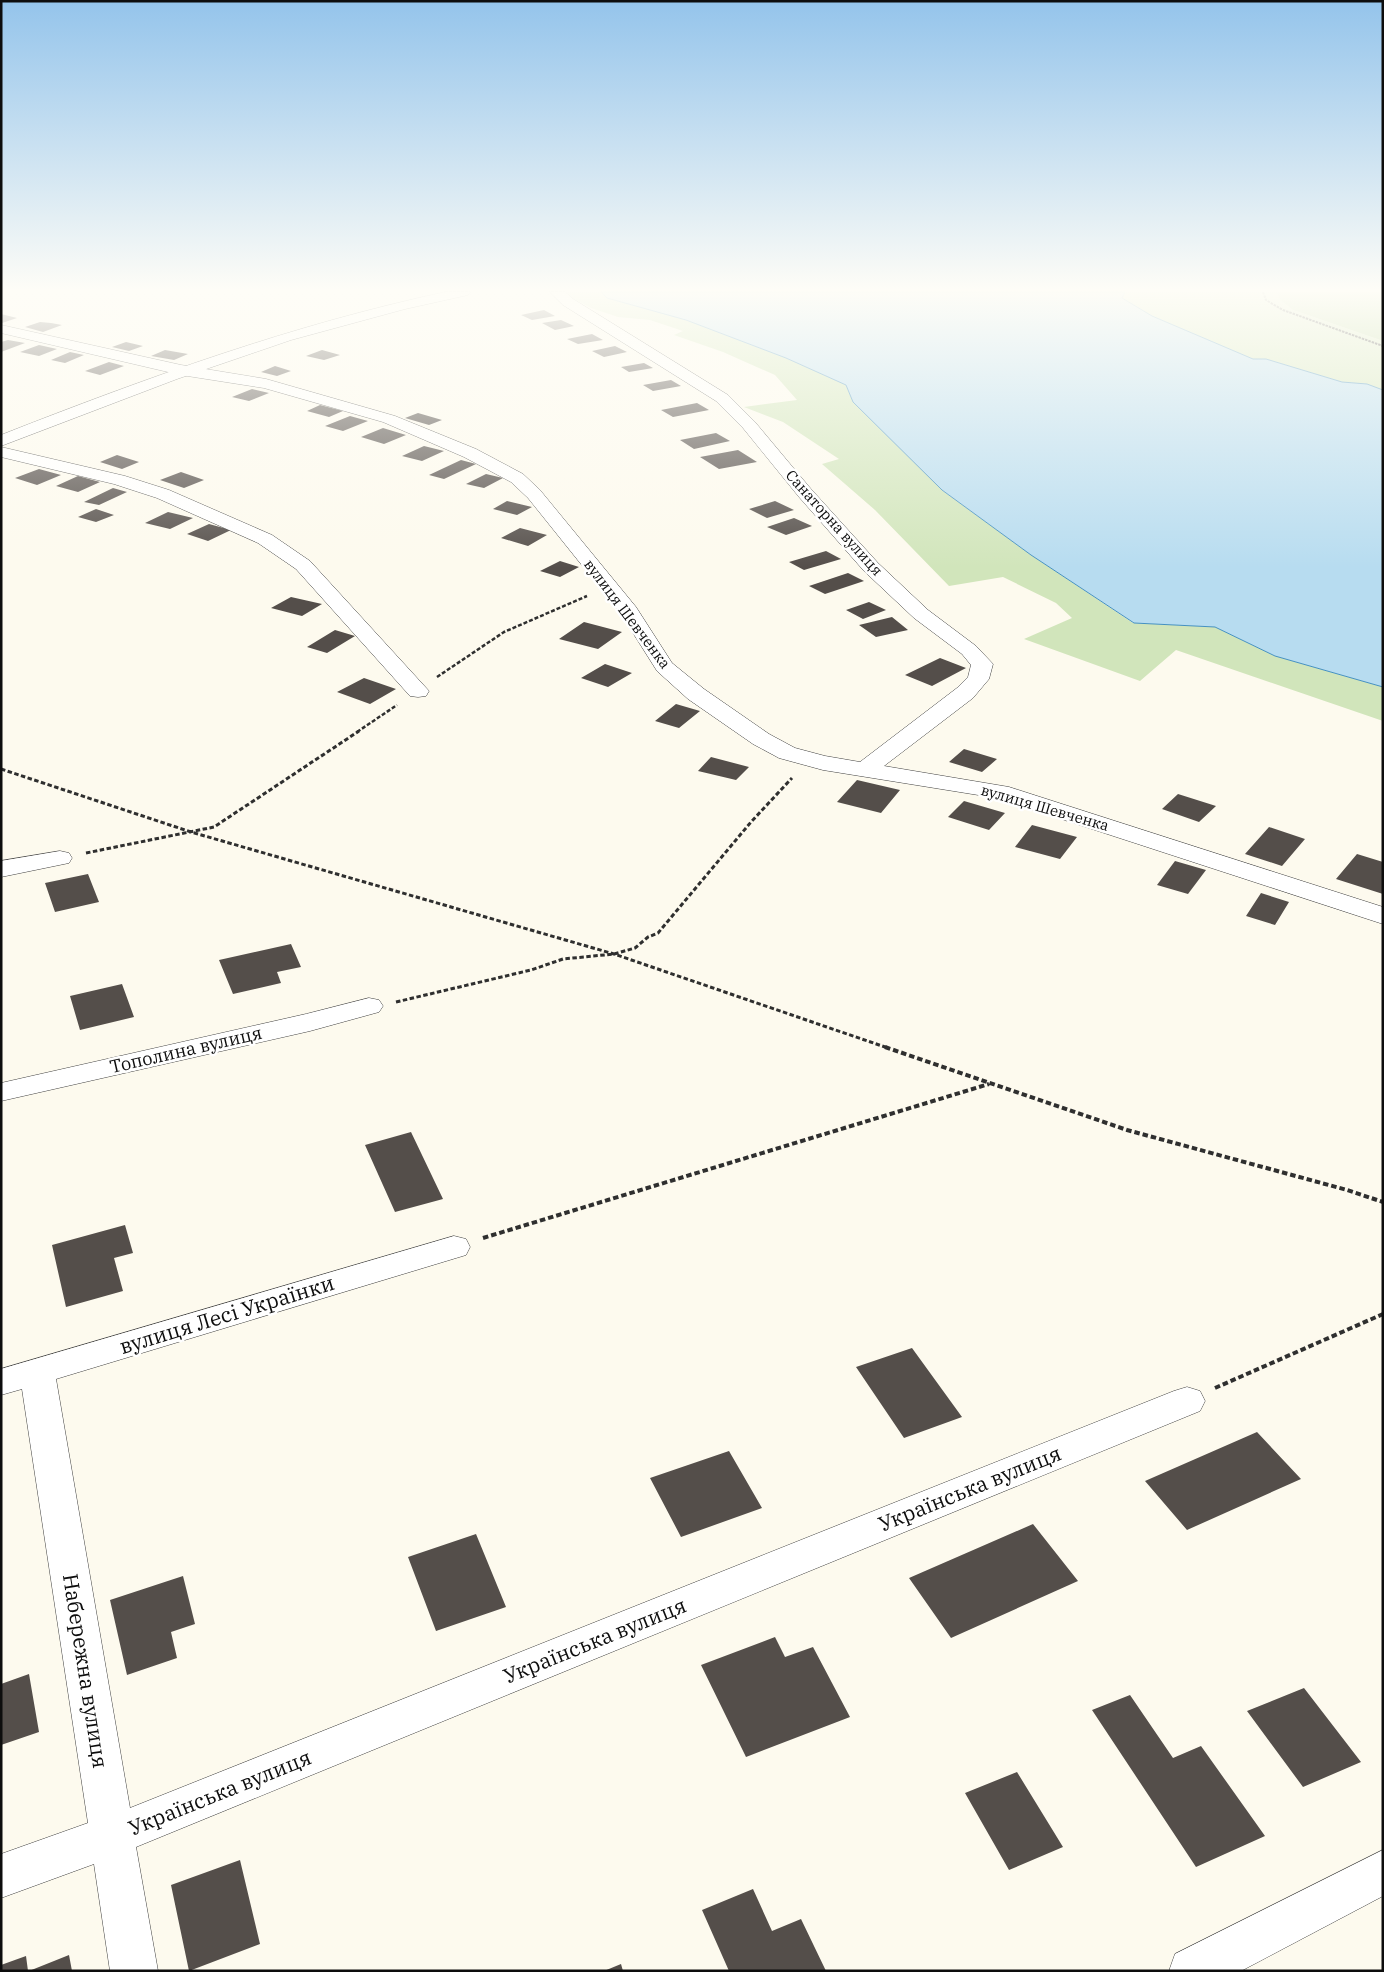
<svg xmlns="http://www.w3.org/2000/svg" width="1384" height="1972" viewBox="0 0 1384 1972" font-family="'IBM Plex Serif',serif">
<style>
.green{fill:#d1e5bb}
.forest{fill:#b6d49c}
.water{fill:#b7dcf0;stroke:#4591c1}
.building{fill:#544e4a}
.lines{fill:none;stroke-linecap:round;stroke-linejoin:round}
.minor-casing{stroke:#404040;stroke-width:1}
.tertiary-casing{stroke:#404040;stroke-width:1}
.path-far3{stroke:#2f2f2f;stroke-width:2;stroke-dasharray:2.5 1;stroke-linecap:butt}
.path-far2{stroke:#2f2f2f;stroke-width:2.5;stroke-dasharray:4 2;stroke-linecap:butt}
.path-far1{stroke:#2f2f2f;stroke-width:3;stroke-dasharray:4.5 2.5;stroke-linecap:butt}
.path{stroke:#2f2f2f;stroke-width:4;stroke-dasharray:5.5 3;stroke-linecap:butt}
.minor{fill:#fff;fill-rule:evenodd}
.tertiary{fill:#fff;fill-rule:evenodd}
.labels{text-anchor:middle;stroke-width:5;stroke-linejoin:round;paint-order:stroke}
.far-street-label{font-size:15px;fill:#0d0d0d;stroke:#fff}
.street-label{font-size:18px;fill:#0d0d0d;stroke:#fff}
.near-street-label{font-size:21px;fill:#0d0d0d;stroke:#fff}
</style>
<rect width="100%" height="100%" fill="#fdfaee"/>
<path class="green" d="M561 292H601L608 298 686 320 786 358 846 385 853 402 942 490 1031 555 1133 623 1215 627 1275 656 1383 687V721L1176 650 1140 681 1024 639 1072 618 1056 603 1003 577 949 586 875 510 822 464 839 459 783 422 744 407 797 400 775 375 723 352 674 335 683 331 650 320 618 317 591 308Z
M1125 292H1277L1280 300 1293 310 1383 341V390L1367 384 1342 382 1266 359H1253L1152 316 1122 298Z"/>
<path class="forest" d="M1277 292H1383V341L1293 310 1280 300Z"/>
<path class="water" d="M601 292H1125L1122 298 1152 316 1253 359H1266L1342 382 1367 384 1383 390V687L1275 656 1215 627 1134 623 1031 555 942 490 853 402 846 385 786 358 686 320 607 298Z"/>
<path class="building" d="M544 310 555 316 532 320 521 315Z
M1 314 17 318 2 323Z
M561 320 574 326 555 330 542 323Z
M40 322 51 323 62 325 43 332 25 327Z
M592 334 603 340 578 344 567 339Z
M8 340 25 343 1 352V342Z
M126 342 143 346 129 351 112 347Z
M39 345 57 349 39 356 20 352Z
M615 346 627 352 604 357 592 351Z
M165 350 188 354 174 360 151 356Z
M322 350 340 355 324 360 306 356Z
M70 352 84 355 65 363 51 360Z
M109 362 124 366 100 375 85 371Z
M644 363 653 368 629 372 621 367Z
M275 366 291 371 277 376 261 372Z
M671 380 681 386 653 391 643 385Z
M252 389 269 393 249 401 232 397Z
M697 403 709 410 673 417 661 410Z
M320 405 343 411 329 417 307 411Z
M418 413 442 420 429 425 405 418Z
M350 416 368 421 343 431 325 426Z
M383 428 406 435 384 444 361 437Z
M716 433 730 441 694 449 680 440Z
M424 446 444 451 422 461 402 456Z
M738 450 757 462 719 469 700 457Z
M117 455 139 462 122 469 100 462Z
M461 460 476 464 444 479 429 475Z
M39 469 61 475 37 485 15 478Z
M181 472 204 480 184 488 160 480Z
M486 474 503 478 484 488 466 484Z
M78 476 100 482 78 492 56 486Z
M113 488 127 492 99 505 84 502Z
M507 501 532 507 517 515 493 509Z
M775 501 794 510 767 518 749 509Z
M96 509 114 515 96 522 78 517Z
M168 512 193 518 170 529 145 523Z
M794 518 812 526 786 535 767 527Z
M209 524 231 530 208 541 187 534Z
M520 528 547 535 528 546 501 538Z
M826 551 841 559 804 570 789 562Z
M560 561 579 567 560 577 540 571Z
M848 573 864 581 825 594 809 586Z
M291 597 322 604 302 616 271 608Z
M869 602 886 610 863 619 846 610Z
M892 617 908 630 876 637 859 625Z
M584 622 622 632 598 649 559 639Z
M335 630 355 636 327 653 307 647Z
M940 658 966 668 932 686 905 675Z
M605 664 632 673 608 687 581 678Z
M364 678 396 689 370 704 337 692Z
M676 704 700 711 679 728 655 721Z
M964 749 997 759 982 772 949 762Z
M711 757 749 767 736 780 698 771Z
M857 780 900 790 881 813 837 802Z
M1178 794 1216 806 1199 822 1162 809Z
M964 801 1005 813 989 830 948 817Z
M1032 825 1077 837 1060 859 1015 847Z
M1269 827 1305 839 1282 866 1245 854Z
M1357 854 1383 862V894L1336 879Z
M1175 861 1206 870 1188 894 1157 885Z
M88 874 99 902 55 912 45 883Z
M1261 893 1289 902 1275 925 1246 916Z
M291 944 301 967 277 972 281 983 233 994 219 960Z
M122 984 134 1017 80 1030 70 996Z
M411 1132 443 1199 395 1212 365 1145Z
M125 1225 133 1253 114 1258 123 1291 66 1307 52 1245Z
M912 1348 962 1417 904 1438 856 1367Z
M1257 1432 1301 1479 1187 1530 1145 1481Z
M729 1451 762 1508 681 1537 650 1478Z
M1033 1524 1078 1581 951 1638 909 1578Z
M476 1534 506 1607 436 1631 408 1557Z
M183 1576 195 1624 171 1632 177 1658 127 1675 110 1600Z
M775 1637 785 1657 813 1647 850 1717 746 1757 701 1665Z
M29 1674 39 1732 1 1745V1684Z
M1304 1688 1361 1762 1303 1787 1247 1711Z
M1130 1695 1173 1758 1201 1746 1265 1836 1196 1867 1092 1710Z
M1017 1772 1063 1847 1009 1870 965 1793Z
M240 1860 260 1944 189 1971 171 1885Z
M753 1889 772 1931 801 1919 826 1971H729L702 1910Z
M69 1955 72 1971H29Z
M26 1956 28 1971H1V1965Z
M621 1964 623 1971H604Z"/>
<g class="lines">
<g class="minor-casing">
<path id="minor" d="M550 292H565L573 299 728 395 755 422 811 489 878 563 928 610 976 646 993 664 989 679 973 698 884 766 1009 787 1383 907V924L997 798 823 770 779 758 753 744 688 699 657 671 621 614 528 498 511 482 464 457 383 422 264 388 181 375 1 333V325L181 365 266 379 395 416 476 449 523 474 540 490 636 607 672 663 704 689 769 734 795 748 825 756 860 762 957 688 968 677 971 665 962 654 914 618 864 571 799 497 743 428 716 401 563 305Z
M1 447 125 476 169 490 272 535 310 561 429 691 426 696 418 697 410 696 296 569 258 543 157 498 114 484 1 457Z
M60 851 69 853 72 858 69 863 1 877V861Z
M369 998 379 1000 383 1006 379 1012 310 1031 1 1101V1083L306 1014Z
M454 1236 466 1239 470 1247 466 1255 56 1379 130 1808 1174 1391 1187 1387 1200 1391 1205 1401 1200 1411 136 1847 158 1971H110L94 1864 1 1898V1854L88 1823 22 1389 1 1395V1369Z
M1383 1850V1896L1241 1971H1169L1175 1954Z"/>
</g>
<g class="tertiary-casing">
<path id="tertiary" d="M445 292H470L468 295 405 309 291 340 177 379 1 446V435C146 378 292 325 445 292Z"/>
</g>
<path class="path-far3" d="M1263 292 1266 300 1283 310 1383 346"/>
<path class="path-far2" d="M437 677 504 632 587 596
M357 732 397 705"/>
<path class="path-far1" d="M1 769 191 832 614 954 888 1048
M86 853 214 827 359 731
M396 1002 531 970 563 959 614 954 635 948 648 937 658 933 751 822 792 778"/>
<path class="path" d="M885 1047 1127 1130 1347 1190 1383 1202
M483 1238 989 1084
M1215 1388 1383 1314"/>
<use href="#minor" class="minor"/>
<use href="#tertiary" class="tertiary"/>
</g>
<linearGradient id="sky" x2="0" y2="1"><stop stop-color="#94c4eb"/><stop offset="0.51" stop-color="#fefdf7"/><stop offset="1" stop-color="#fefdf7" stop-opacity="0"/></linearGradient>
<rect width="1384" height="568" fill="url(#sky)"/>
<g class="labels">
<g class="far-street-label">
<text transform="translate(834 523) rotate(48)" y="5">Санаторна вулиця</text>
<text transform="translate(627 614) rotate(53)" y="5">вулиця Шевченка</text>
<text transform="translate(1045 808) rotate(16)" y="5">вулиця Шевченка</text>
</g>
<g class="street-label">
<text transform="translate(186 1050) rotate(-13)" y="6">Тополина вулиця</text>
</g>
<g class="near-street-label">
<text transform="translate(227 1315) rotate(-17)" y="7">вулиця Лесі Українки</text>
<text transform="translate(970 1489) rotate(-22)" y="7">Українська вулиця</text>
<text transform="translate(595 1641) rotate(-22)" y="7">Українська вулиця</text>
<text transform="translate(85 1671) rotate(81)" y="7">Набережна вулиця</text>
<text transform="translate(220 1793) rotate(-22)" y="7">Українська вулиця</text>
</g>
</g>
<rect width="1384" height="1972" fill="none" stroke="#0d0d0d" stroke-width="5"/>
</svg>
